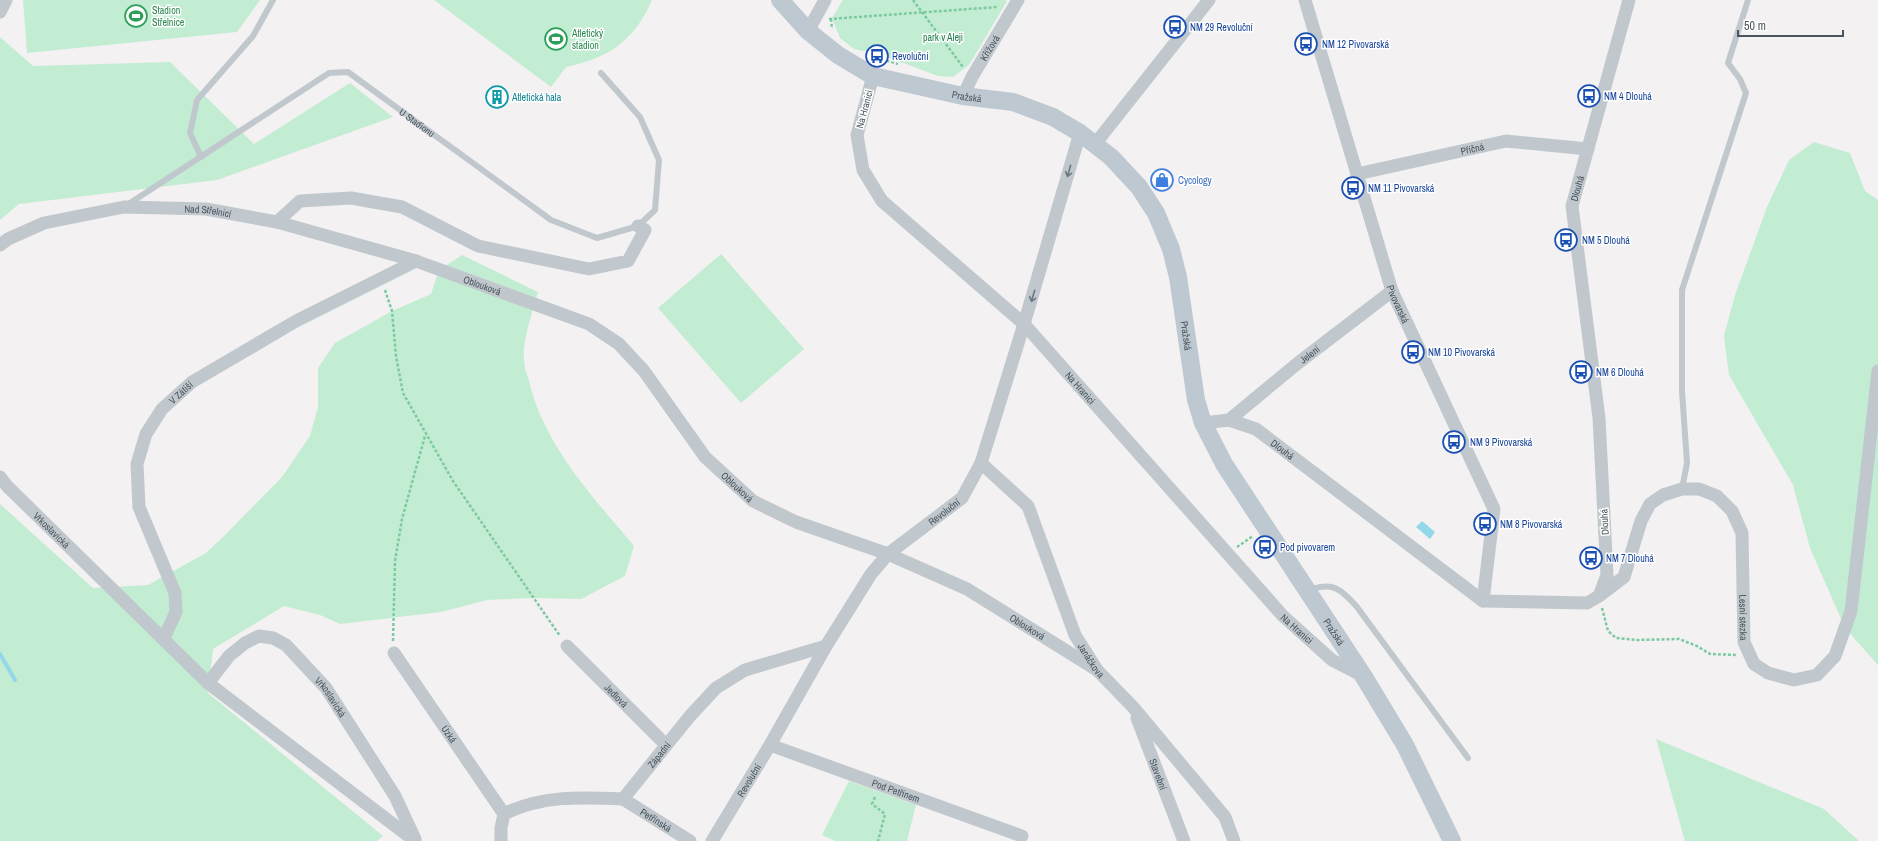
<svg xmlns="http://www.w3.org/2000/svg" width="1878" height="841" viewBox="0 0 1878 841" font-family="'Archivo Narrow',sans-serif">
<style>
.green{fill:#c3edd2}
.water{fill:#92d8e8}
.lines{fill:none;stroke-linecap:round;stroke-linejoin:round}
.stream{stroke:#92d8e8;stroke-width:4}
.path{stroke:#7ccaa1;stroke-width:2.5;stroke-dasharray:3 2;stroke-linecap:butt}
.lane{stroke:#c0c8ce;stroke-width:6}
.street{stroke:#c0c8ce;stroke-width:13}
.secondary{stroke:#bec8d1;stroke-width:18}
.oneway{stroke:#6d777f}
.labels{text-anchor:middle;stroke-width:3;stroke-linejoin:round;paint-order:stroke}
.leisure-label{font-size:10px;fill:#27864d;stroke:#fff;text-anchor:start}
.transit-label{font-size:10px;fill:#164399;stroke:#fff;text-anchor:start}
.park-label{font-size:10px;fill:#1d7c4a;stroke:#fff}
.street-label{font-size:10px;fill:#4a545d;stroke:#fff}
.culture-label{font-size:10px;fill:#0d838f;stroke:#fff;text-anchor:start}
.shop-label{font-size:10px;fill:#366cbe;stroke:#fff;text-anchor:start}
</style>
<rect width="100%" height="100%" fill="#f3f1f1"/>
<path class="green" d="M23 0H260L237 32 27 53Z
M434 0H652C634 41 609 58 566 67L551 87Z
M843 0H1005L1007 1 969 65 953 77 938 76 879 54 854 49 840 38 832 18Z
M0 37 33 66 170 62 254 144 350 83 393 117 217 180 19 204 0 220Z
M1814 142 1850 153 1865 191 1878 200V665L1845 628 1810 548 1793 485 1729 375 1724 336 1735 295 1767 207 1789 160Z
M721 254 804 349 741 403 658 308Z
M462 255 538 292C533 310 522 342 524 360 524 367 527 374 529 381 544 445 592 496 634 546L625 576 581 599 534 598 487 600 441 612 340 624 320 615 284 606 213 649 208 693 383 836 377 841H0V504L93 588 148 585 206 553 223 537 282 477 310 436 318 407V368L335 343 392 311 431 294 439 270Z
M1656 739 1824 809 1859 841H1685Z
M849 781 916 805 907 841H835L822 835Z"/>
<path class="water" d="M1422 521 1435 532 1430 539 1416 527Z"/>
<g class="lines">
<path class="stream" d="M0 654 15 680"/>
<path class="path" d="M913 0 963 67
M829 19 998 7
M831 19 832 29
M872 56 898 64
M385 290 392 311 396 356 403 393 453 481 560 636
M1237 547 1253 536
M1602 608 1608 631 1616 638 1636 640 1679 639 1697 646 1710 654 1737 655
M393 641 395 561 402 519 425 436
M875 797 872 804 885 814 878 841"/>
<g class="lane">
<path d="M201 157 190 133 197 100 253 36 273 0"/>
<path id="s1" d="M127 205 329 73 348 72 551 220 597 238 638 226 655 210 659 160 640 117 601 73"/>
<path d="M1682 489 1687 463 1682 391V290L1746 93 1740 79 1728 63 1748 0"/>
<path d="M1310 590C1333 581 1342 590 1357 607L1468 758"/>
</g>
<g class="street">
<path id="s2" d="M1305 0 1392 291 1494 509 1483 601"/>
<path d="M0 12 6 0"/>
<path d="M808 31 825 0"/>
<path id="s3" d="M873 76 857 135 863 170 882 201 1024 324 1283 616 1332 660 1363 676"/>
<path id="s4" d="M963 96 972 77 1018 0"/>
<path d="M1095 144 1209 0"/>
<path id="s5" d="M1357 174 1506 141 1588 149"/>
<path d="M277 222 300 201 351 198 402 207 478 246 589 269 628 261 645 230 638 226"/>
<path id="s6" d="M0 245 8 239 44 223 124 207 206 209 277 222 416 261 589 324 619 344 644 371 705 457 753 501 796 522 888 554 967 589 1097 670"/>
<path id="s7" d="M1229 420 1298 363 1392 291"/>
<path id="s8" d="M1203 423 1229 420 1256 429 1483 601 1587 603 1599 596 1607 575 1599 418 1572 206 1629 0"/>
<path id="s9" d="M981 463 1028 506 1075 635 1097 670 1133 707 1225 817 1234 841"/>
<path id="s10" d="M0 477 7 486 208 683 415 841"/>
<path id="s11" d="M1599 596 1624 577 1641 521 1650 504 1663 495 1682 489H1699L1717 496 1732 511 1742 533 1744 642 1754 664 1768 673 1794 680 1817 675 1835 656 1851 611 1878 371"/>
<path id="s12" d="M164 638 176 612 175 593 139 507 137 464 146 434 162 409 192 382 296 321 416 261"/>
<path id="s13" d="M567 646 666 745"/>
<path id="s14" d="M394 653 504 814"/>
<path id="s15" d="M208 683 229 656 245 643 259 636 273 638 286 645 326 688 395 796 415 839"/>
<path id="s16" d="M1137 718 1184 841"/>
<path id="s17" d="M770 745 1022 836"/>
<path id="s18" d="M623 799 690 716 716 688 745 670 826 646"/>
<path id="s19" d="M623 799 690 841"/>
<path d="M501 841V828L504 814C542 795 582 797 623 799"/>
<path id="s20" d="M712 841 770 745 826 646 871 574 888 554 962 498 981 463 1024 324 1080 133"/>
</g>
<path class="secondary" id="s21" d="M780 0 808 31 838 55 873 76 963 96 1013 102 1053 117 1080 133 1111 157 1139 187 1156 213 1171 249 1178 277 1196 400 1203 423 1224 464 1364 677 1405 745 1452 841"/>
</g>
<defs><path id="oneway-shaft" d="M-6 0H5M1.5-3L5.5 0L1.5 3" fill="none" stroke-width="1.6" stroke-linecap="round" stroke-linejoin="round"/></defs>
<g class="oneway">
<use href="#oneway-shaft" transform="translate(1069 171) rotate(106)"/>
<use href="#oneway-shaft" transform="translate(1033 296) rotate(106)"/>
</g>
<defs>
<g id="stadium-ring" transform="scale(1.15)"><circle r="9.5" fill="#fff" stroke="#2e9e5b" stroke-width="1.5"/><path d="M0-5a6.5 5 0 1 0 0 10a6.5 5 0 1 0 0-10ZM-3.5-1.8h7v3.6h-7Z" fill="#2e9e5b"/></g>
<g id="bus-ring" transform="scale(1.15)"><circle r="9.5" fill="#fff" stroke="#1a4fb4" stroke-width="1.5"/><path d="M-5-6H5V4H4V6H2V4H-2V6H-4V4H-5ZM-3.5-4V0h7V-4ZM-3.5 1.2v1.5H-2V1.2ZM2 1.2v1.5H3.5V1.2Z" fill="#1a4fb4"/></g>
<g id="building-ring" transform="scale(1.15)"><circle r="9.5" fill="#fff" stroke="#0f9aa8" stroke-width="1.5"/><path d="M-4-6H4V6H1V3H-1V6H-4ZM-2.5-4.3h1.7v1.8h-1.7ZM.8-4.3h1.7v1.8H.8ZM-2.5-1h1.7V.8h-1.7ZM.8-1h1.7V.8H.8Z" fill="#0f9aa8"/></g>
<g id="shop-ring" transform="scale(1.15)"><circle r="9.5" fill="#fff" stroke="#3f7fe0" stroke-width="1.5"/><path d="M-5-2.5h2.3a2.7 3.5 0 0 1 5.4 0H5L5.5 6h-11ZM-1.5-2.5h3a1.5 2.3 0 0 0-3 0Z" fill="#3f7fe0"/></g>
</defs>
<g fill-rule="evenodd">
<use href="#stadium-ring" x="136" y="16"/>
<use href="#bus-ring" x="1175" y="27"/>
<use href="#stadium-ring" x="556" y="39"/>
<use href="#bus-ring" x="1306" y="44"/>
<use href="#bus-ring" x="877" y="56"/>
<use href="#bus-ring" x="1589" y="96"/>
<use href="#building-ring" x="497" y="97"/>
<use href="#shop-ring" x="1162" y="180"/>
<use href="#bus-ring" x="1353" y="188"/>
<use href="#bus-ring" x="1566" y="240"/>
<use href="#bus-ring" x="1413" y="352"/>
<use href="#bus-ring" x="1581" y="372"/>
<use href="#bus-ring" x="1454" y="442"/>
<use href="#bus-ring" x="1485" y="524"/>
<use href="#bus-ring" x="1265" y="547"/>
<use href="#bus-ring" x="1591" y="558"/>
</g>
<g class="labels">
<g class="leisure-label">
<text x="152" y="14">Stadion<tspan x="152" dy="12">Střelnice</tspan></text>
<text x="572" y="37">Atletický<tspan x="572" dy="12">stadion</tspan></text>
</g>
<g class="transit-label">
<text x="1190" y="31">NM 29 Revoluční</text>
<text x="1322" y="48">NM 12 Pivovarská</text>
<text x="892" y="60">Revoluční</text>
<text x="1604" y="100">NM 4 Dlouhá</text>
<text x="1368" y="192">NM 11 Pivovarská</text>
<text x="1582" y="244">NM 5 Dlouhá</text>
<text x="1428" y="356">NM 10 Pivovarská</text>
<text x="1596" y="376">NM 6 Dlouhá</text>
<text x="1470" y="446">NM 9 Pivovarská</text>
<text x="1500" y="528">NM 8 Pivovarská</text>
<text x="1280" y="551">Pod pivovarem</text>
<text x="1606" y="562">NM 7 Dlouhá</text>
</g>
<g class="park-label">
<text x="943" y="41">park v Aleji</text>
</g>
<g class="street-label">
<text dy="4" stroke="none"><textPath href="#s4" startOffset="55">Křížová</textPath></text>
<text dy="4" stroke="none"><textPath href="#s21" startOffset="217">Pražská</textPath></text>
<text transform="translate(864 109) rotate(-75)" y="4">Na Hranici</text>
<text dy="4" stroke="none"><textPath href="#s1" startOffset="346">U Stadionu</textPath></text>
<text dy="4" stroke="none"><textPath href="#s5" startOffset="118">Příčná</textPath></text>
<text dy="4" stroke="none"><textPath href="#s8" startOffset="869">Dlouhá</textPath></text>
<text dy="4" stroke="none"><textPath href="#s6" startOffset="215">Nad Střelnicí</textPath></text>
<text dy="4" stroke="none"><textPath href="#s6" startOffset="500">Oblouková</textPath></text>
<text dy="4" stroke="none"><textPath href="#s2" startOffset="318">Pivovarská</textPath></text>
<text dy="4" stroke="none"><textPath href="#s21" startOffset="576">Pražská</textPath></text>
<text dy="4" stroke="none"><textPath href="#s7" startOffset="104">Jelení</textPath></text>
<text dy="4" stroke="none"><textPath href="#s3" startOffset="406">Na Hranici</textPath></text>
<text dy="4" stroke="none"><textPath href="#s12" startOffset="270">V Zátiší</textPath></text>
<text dy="4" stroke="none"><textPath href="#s8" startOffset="88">Dlouhá</textPath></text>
<text dy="4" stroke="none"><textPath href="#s6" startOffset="836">Oblouková</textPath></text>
<text dy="4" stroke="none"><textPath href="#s20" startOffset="407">Revoluční</textPath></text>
<text transform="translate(1604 522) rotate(-93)" y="4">Dlouhá</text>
<text dy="4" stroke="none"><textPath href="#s10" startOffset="74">Vrkoslavická</textPath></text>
<text dy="4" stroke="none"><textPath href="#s11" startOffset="311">Lesní stezka</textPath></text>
<text dy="4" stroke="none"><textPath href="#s6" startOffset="1160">Oblouková</textPath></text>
<text dy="4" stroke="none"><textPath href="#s3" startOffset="730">Na Hranici</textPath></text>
<text dy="4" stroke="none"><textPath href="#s21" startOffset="912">Pražská</textPath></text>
<text dy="4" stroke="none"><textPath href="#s9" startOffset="231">Janáčkova</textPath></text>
<text dy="4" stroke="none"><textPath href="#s13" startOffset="70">Jedlová</textPath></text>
<text dy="4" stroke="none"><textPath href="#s15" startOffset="168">Vrkoslavická</textPath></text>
<text dy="4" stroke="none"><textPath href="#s14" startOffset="98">Úzká</textPath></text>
<text dy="4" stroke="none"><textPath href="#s18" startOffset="57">Západní</textPath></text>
<text dy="4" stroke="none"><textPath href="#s16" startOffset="60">Stavební</textPath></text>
<text dy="4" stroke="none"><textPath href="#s20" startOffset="71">Revoluční</textPath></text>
<text dy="4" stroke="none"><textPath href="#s17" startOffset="134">Pod Petřínem</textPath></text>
<text dy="4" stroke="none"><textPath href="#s19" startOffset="39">Petřínská</textPath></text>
</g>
<g class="culture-label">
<text x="512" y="101">Atletická hala</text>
</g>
<g class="shop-label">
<text x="1178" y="184">Cycology</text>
</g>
</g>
<path d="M1738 30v6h105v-6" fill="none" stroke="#4a545d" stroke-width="2"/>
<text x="1744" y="30" font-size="12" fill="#4a545d" stroke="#ffffff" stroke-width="3" paint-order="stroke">50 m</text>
</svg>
